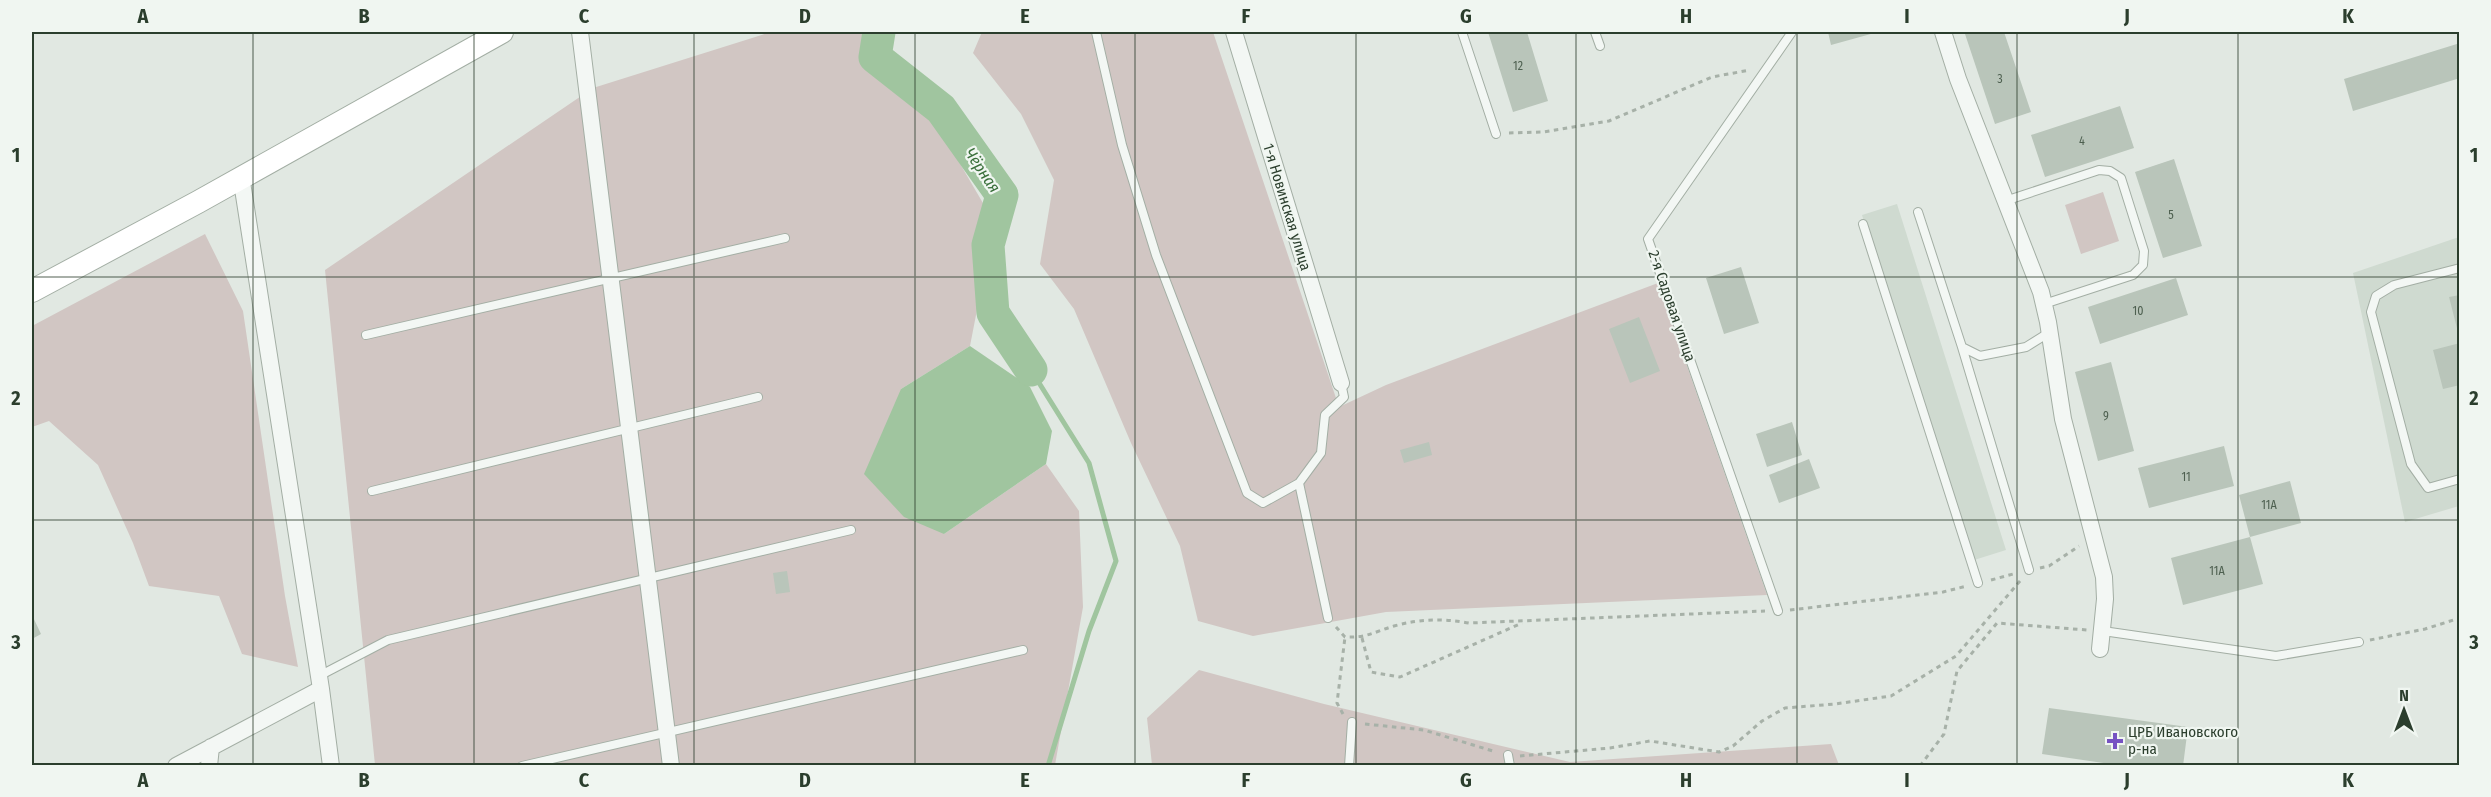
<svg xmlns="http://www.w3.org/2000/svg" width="2491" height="797" viewBox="0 0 2491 797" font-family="'Fira Sans Condensed',sans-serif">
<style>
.built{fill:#cfdad0}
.green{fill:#d1c6c3}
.water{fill:#a0c59f}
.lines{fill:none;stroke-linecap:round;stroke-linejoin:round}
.stream{stroke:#a0c59f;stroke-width:5}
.river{stroke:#a0c59f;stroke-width:33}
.building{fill:#b9c5ba}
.service-casing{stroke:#a3aea4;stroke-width:10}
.minor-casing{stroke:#a3aea4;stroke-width:18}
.secondary-casing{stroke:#a3aea4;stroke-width:24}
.path{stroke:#a7b1a8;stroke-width:3;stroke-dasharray:4.5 4.5;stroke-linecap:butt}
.service{stroke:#f3f7f4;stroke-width:8}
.minor{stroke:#f3f7f4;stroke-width:16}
.secondary{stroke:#fff;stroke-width:22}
.grid{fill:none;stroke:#2b3e2d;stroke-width:1.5;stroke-opacity:0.55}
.poi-dot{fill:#7652c2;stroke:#f0f6f1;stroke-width:2}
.labels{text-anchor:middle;stroke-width:4.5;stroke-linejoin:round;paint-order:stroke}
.number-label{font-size:12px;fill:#4e6050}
.street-label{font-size:15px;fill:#2b3e2d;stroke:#f0f6f1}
.poi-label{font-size:15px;fill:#2b3e2d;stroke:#f0f6f1;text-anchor:start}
.water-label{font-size:16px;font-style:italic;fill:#396f3a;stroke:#f0f6f1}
.neatline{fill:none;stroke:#2b3e2d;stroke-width:2}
.grid-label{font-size:20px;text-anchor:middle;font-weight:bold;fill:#2b3e2d}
</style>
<rect width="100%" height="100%" fill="#e1e8e2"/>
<path class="built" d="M1897 204 2006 550 1971 561 1862 215Z
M2459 237V506L2405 522 2353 273Z"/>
<path class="green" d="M771 32H862L917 90 994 222 970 346 901 389 944 534 1046 464 1079 511 1083 607 1055 765H375L325 270 593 88Z
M982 32H1213L1339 407 1386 385 1658 283 1767 595 1386 612 1253 636 1198 621 1180 546 1131 443 1074 309 1040 264 1054 180 1021 114 973 53Z
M2103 192 2119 241 2081 254 2065 205Z
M205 234 243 311 285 596 298 667 242 654 219 596 149 586 133 543 98 465 49 421 32 427V326Z
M1199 670 1324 704 1570 762 1831 744 1839 765H1152L1147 718Z"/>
<path class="water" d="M970 346 1030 387 1052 431 1046 464 944 534 904 517 864 474 901 389Z"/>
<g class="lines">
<path class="stream" d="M1031 370 1089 463 1116 561 1089 631 1048 766"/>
<path class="river" d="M879 32 875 57 941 109 1002 195 988 245 993 313 1031 370"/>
</g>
<path class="building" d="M1488 32H1527L1548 101 1513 112Z
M1828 32H1878L1831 45Z
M1974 32H2004L2031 112 1995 124 1965 34Z
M2460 43V78L2353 111 2344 79Z
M2120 106 2134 148 2045 177 2031 135Z
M2174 159 2202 246 2163 258 2135 172Z
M1741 267 1759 323 1724 334 1706 278Z
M2176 278 2188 315 2100 344 2088 307Z
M2460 295V335L2459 336 2449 297Z
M1639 317 1660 371 1630 383 1609 329Z
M2460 343V385L2443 389 2433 350Z
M2111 362 2134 451 2098 461 2075 372Z
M1792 422 1802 455 1767 467 1756 434Z
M1429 442 1432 455 1404 463 1400 450Z
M2224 446 2234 486 2149 508 2138 468Z
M1809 459 1820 488 1779 503 1769 475Z
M2290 481 2301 523 2250 537 2263 584 2183 605 2171 558 2250 537 2239 495Z
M787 571 790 592 776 594 773 573Z
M32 615 41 634 32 639Z
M2049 708 2188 727 2183 766H2124L2042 754Z"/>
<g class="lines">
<g class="service-casing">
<path id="service" d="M1096 32 1122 145 1156 255 1247 493 1263 503 1299 483
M1462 32 1496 134
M1595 32 1600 46
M2005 201 2099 170 2110 171 2121 178 2144 251 2143 265 2133 275 2044 304
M1918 212 1962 347 1980 356 2026 347 2050 332
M1863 224 1978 583
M2460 268 2394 285 2376 296 2371 312 2411 464 2428 488 2460 479
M366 335 785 238
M1962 347 2029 570
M372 491 758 397
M1778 611 1648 239 1792 32
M1328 618 1299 483 1321 453 1325 415 1344 397 1341 383
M2103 631 2276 656 2359 642
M319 676 388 640 851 530
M1508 755 1510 766
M522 766 1023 650
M1349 766 1352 722"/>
</g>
<g class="minor-casing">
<path id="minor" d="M580 32 671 766
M1234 32 1341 383
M1943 32 1958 79 2041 292 2048 322 2063 419 2104 577 2105 599 2100 649
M241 176 321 689 331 766
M176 766 321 689
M209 766 211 747"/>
</g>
<g class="secondary-casing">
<path id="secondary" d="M32 291 198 202 502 32"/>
</g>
<path class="path" d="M1509 133 1543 132 1609 121 1712 77 1750 70
M2040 568 2049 566 2079 546
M1991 580 2017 573
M1790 610 1943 592 1967 586
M1336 627 1345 637C1367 638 1374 632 1394 626 1420 619 1442 618 1469 623L1765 611
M1362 638 1371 672 1400 677 1522 623
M2370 640 2425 629 2460 618
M1343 714 1337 703 1345 637
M1365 724 1424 730 1496 752
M1520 756 1610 748 1650 741 1719 752 1733 746 1762 721 1785 708 1835 704 1891 696 1956 656 2020 581
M1920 766 1944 734 1957 671 1997 623 2087 630"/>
<use href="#service" class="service"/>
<use href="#minor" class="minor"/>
<use href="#secondary" class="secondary"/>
</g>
<path class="grid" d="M253 32V766M474 32V766M694 32V766M915 32V766M1135 32V766M1356 32V766M1576 32V766M1797 32V766M2017 32V766M2238 32V766M32 277H2460M32 520H2460"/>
<path class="poi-dot" d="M2112 732h6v6h6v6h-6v6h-6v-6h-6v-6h6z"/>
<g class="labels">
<g class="number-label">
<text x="1518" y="70">12</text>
<text x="2000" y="83">3</text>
<text x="2082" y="145">4</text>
<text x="2171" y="219">5</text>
<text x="2138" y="315">10</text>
<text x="2106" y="420">9</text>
<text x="2186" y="481">11</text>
<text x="2269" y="509">11А</text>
<text x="2217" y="575">11А</text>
</g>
<g class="street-label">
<text transform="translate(1287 207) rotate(73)" y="5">1-я Новинская улица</text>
<text transform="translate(1672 306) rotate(71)" y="5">2-я Садовая улица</text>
</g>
<g class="poi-label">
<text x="2128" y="737">ЦРБ Ивановского<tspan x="2128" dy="17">р-на</tspan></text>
</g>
<g class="water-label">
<text transform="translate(983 170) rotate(56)" y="6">Чёрная</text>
</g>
</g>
<rect width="2491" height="797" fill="none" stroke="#f0f6f1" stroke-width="66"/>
<g transform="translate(2404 710)" stroke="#f0f6f1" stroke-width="4.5" paint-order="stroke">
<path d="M0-4.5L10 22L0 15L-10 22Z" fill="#2b3e2d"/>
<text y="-9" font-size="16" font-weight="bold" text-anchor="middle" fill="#2b3e2d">N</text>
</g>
<rect x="33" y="33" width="2425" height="731" class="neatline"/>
<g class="grid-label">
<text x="143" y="23">A</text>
<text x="364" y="23">B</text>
<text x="584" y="23">C</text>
<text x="805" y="23">D</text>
<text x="1025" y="23">E</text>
<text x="1246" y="23">F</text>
<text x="1466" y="23">G</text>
<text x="1686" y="23">H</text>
<text x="1907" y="23">I</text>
<text x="2127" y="23">J</text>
<text x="2348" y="23">K</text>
<text x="16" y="162">1</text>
<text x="2474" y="162">1</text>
<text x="16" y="405">2</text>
<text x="2474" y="405">2</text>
<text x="16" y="649">3</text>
<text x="2474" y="649">3</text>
<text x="143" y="787">A</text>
<text x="364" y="787">B</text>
<text x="584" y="787">C</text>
<text x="805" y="787">D</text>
<text x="1025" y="787">E</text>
<text x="1246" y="787">F</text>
<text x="1466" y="787">G</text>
<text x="1686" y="787">H</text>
<text x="1907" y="787">I</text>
<text x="2127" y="787">J</text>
<text x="2348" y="787">K</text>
</g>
</svg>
